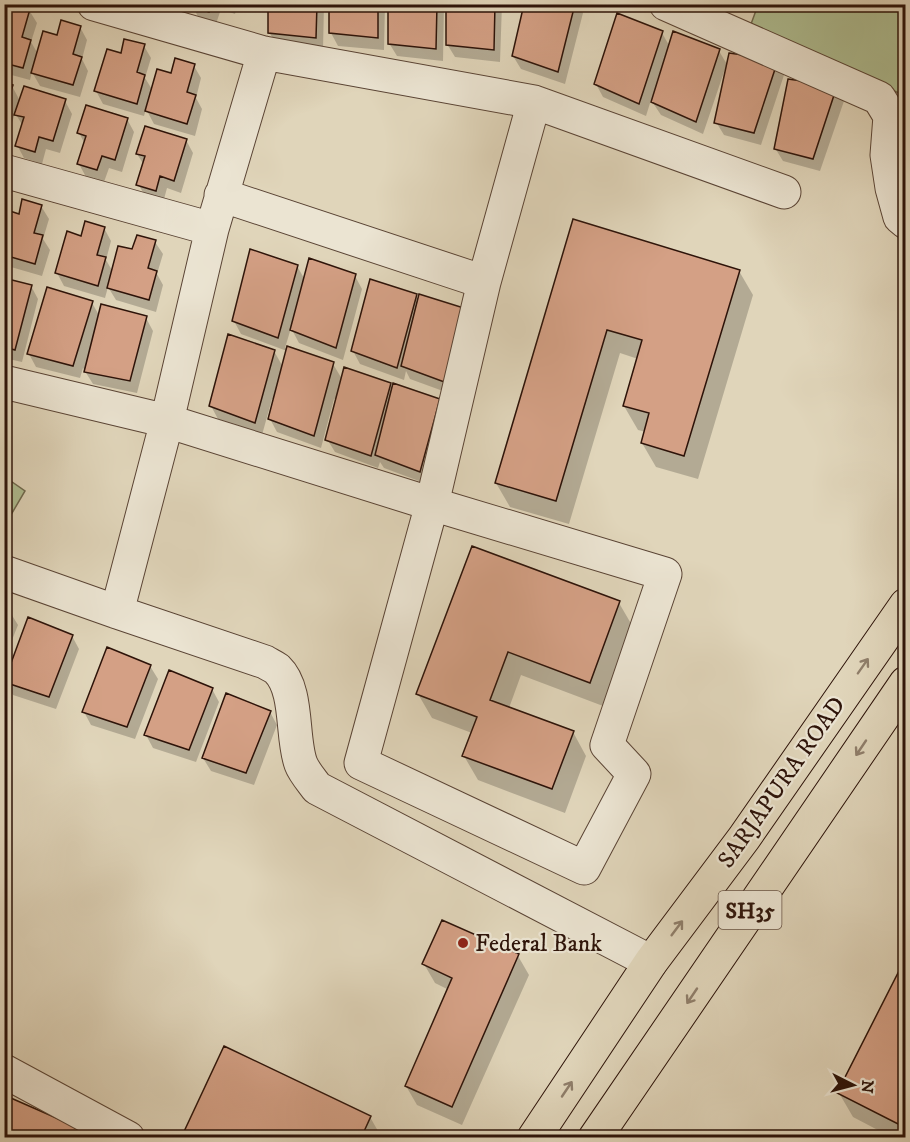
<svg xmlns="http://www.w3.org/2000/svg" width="910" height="1142" viewBox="0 0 910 1142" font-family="'IM FELL DW Pica',serif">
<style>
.green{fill:#afbe92;stroke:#6e684e;stroke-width:1.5}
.shadow{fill:#0003}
.building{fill:#d4a085;stroke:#2d1309;stroke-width:1.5}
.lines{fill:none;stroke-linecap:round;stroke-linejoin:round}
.minor-casing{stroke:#5a4435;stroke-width:35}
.major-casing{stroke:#2d1309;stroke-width:35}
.minor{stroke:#ebe4d2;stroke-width:33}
.major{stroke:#e0d5ba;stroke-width:33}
.oneway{stroke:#8f7e6a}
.poi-dot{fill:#8f2418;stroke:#ebe4d2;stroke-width:2}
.labels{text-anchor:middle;stroke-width:4.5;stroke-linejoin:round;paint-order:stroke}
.shield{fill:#ebe4d2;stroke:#665245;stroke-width:1.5}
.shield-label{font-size:22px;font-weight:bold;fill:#2d1309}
.street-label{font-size:24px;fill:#2d1309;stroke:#ebe4d2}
.poi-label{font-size:24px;fill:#2d1309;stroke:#ebe4d2;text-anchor:start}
</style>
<rect width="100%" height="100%" fill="#e0d5ba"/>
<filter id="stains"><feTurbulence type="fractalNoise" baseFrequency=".00333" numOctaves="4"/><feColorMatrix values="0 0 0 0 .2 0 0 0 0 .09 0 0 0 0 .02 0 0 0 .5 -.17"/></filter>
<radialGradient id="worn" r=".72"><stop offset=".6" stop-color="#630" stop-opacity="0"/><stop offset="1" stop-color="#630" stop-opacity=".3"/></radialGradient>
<path class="green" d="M758 5H905V96L751 24Z
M5 477 25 491 5 525Z"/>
<path class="shadow" d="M192 4H238L235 14 221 9 216 24 199 19Z
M270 4H324L323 50 277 45 269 32Z
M331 4H385L384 50 338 46 331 33Z
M390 4H444L443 61 397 56 389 43Z
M447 4H502L500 62 455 57 447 44Z
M526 4H578L583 13 565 84 521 69 513 56Z
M29 10 37 23 31 42 38 54 58 37 80 27 87 40 82 59 88 71 80 97 40 86 32 72 30 80 4 73V19Z
M662 33 670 47 719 51 728 66 777 62 784 75 761 145 724 135 716 122 728 67 726 66 703 134 661 115 651 100 646 116 603 97 596 84Z
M144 46 151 58 145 78 153 91 172 75 194 66 201 78 196 98 202 109 195 136 154 124 146 109 144 116 103 104 96 91 122 55Z
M4 84 12 86 20 101H65L72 114 60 153 46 149 42 164 24 158 17 145 23 126 15 113 7 139 4 138Z
M836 88 844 101 820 171 783 161 775 148Z
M127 119 134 132 122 172 109 168 104 182 86 177 79 164 85 144 79 133Z
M186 140 193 153 181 193 167 188 163 203 146 197 138 184 144 165 137 154Z
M41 206 49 219 43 239 50 250 42 276 4 265V215L20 216Z
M574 221 739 271 753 295 698 479 656 467 642 443 646 432 638 430 624 406 638 359 620 353 569 524 510 507 496 483Z
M104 228 111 241 106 260 113 272 133 251 155 242 163 254 157 274 163 285 156 312 116 300 108 287 105 298 64 286 57 273 82 237Z
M297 266 305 280 355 276 362 289 343 360 299 343 291 328 285 348 333 364 342 379 390 384 393 389 439 400 427 484 384 468 380 462 378 468 335 452 327 439 337 399H334L321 448 277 432 270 419 275 399H272L262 435 218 419 211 406 274 351 283 367 287 351 241 334 234 321Z
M4 279 31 286 38 299 22 362 4 358Z
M416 296 419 302 454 395 410 379 406 371 404 380 360 364 353 351Z
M92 303 99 315 146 318 153 331 137 393 93 384 83 368 80 378 36 367 29 354Z
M472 548 619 603 633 627 603 706 521 675 509 708 573 732 586 756 565 813 478 780 464 756 472 733 432 718 418 694Z
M4 610 10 612 18 625 4 660Z
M72 636 79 649 56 709 13 695 6 682Z
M150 666 158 679 135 739 91 725 84 712Z
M212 689 219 702 196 762 153 748 146 735Z
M270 712 277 725 254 785 211 771 203 758Z
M518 956 529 975 462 1125 417 1105 406 1086 449 990 435 983 424 964Z
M906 969V1138H893L853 1117 839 1093Z
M370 1117 382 1138H183Z"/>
<path class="building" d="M10 4 30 9 22 37 31 40 23 68 4 63V17L6 18Z
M190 4H211L209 12 190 6Z
M268 4H317L316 38 268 33Z
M329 4H378V38L329 33Z
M388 4H437L436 49 388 44Z
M446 4H495L494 50 446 45Z
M524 4H575L558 72 512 56Z
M617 13 663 31 639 104 594 84Z
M61 20 81 26 73 54 82 57 73 85 31 73 43 31 57 35Z
M673 31 720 49 696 122 651 102Z
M124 39 145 44 137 72 145 75 137 104 94 91 107 49 121 53Z
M729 53 778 60 754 133 714 123Z
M175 58 195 64 187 92 196 95 187 124 145 111 157 69 171 73Z
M788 79 837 86 813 159 774 149Z
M4 82 13 85 4 113Z
M24 86 66 99 53 141 39 137 35 152 15 146 24 117 14 115Z
M86 105 128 118 115 160 102 156 97 170 77 164 86 136 77 133Z
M145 126 187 139 174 181 160 176 156 191 136 185 145 156 136 154Z
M22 199 42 205 34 233 43 235 35 264 4 255V209L19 214Z
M573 219 740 270 684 456 641 443 649 413 623 406 642 340 607 330 556 501 495 483Z
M85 221 105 227 97 255 106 257 98 286 55 273 67 231 81 236Z
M137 235 156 240 148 268 157 271 149 300 107 288 118 246 132 249Z
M250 249 298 265 278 338 232 321Z
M309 258 356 274 336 348 290 330Z
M4 278 32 285 15 350 4 347Z
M370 279 417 294 397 368 351 351Z
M47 287 93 301 73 366 27 354Z
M419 294 467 309 447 383 401 366Z
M101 304 147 316 130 381 84 372Z
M228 334 275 350 255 423 209 406Z
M287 346 334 362 314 436 268 419Z
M344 367 391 383 371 456 325 440Z
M393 383 440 399 420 472 375 455Z
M472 546 620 601 590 683 508 652 490 700 574 731 552 789 462 756 477 717 416 694Z
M4 608 11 611 4 629Z
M28 617 73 635 49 697 4 682Z
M107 647 151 665 127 727 82 712Z
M169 670 213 688 189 750 144 735Z
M226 693 271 711 246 773 202 758Z
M442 920 519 954 452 1107 405 1086 452 978 422 964Z
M902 965 906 967V1128L837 1093Z
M224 1046 371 1116 361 1138H181Z
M4 1095 102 1138H4Z"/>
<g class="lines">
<g class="minor-casing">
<path id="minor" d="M94 4 264 53 534 102 784 192
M666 4 879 98 890 116 887 155 892 188 900 217 906 222
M4 171 212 229
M221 195 484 282
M4 382 167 421 432 504 484 282 534 102
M432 504 665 574 607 745 634 774 584 868 361 763Z
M4 572 117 612 265 662C268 664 273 666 277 669 299 690 291 738 301 764 304 772 312 781 317 788L651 962
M117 612 167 421 212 229 264 53
M4 1071 128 1138"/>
</g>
<g class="major-casing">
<path id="major" d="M534 1138 651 962 744 838 906 605
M595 1138 906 683"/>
</g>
<use href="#minor" class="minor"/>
<use href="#major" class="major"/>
</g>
<defs><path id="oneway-shaft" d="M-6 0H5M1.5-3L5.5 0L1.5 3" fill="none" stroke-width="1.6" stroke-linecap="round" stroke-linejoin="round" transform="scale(1.5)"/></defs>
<g class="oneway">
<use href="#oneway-shaft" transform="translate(863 666) rotate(-55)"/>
<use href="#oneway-shaft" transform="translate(861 748) rotate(124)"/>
<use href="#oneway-shaft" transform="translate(677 928) rotate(-53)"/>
<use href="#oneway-shaft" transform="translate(692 996) rotate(124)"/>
<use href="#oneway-shaft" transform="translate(567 1089) rotate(-56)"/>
</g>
<circle class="poi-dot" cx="463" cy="943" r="6"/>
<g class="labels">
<rect class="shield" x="718.5" y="891" width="63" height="38" rx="4.5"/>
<g class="shield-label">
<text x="750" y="918">SH35</text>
</g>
<g class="street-label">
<text transform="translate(781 782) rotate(-55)" y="8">SARJAPURA ROAD</text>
</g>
<g class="poi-label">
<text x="475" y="951">Federal Bank</text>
</g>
</g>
<rect width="910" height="1142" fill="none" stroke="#e0d5ba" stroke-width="24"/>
<rect x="6" y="6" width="898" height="1130" fill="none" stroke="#2d1309" stroke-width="3"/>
<rect x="12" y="12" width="886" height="1118" fill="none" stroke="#2d1309" stroke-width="1.5"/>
<g transform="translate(853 1085) rotate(96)" stroke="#ebe4d2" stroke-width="4.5" paint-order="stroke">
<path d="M0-4.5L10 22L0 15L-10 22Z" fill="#2d1309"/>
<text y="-9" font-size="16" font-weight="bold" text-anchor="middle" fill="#2d1309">N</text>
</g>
<rect width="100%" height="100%" filter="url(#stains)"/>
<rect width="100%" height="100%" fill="url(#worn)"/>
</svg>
